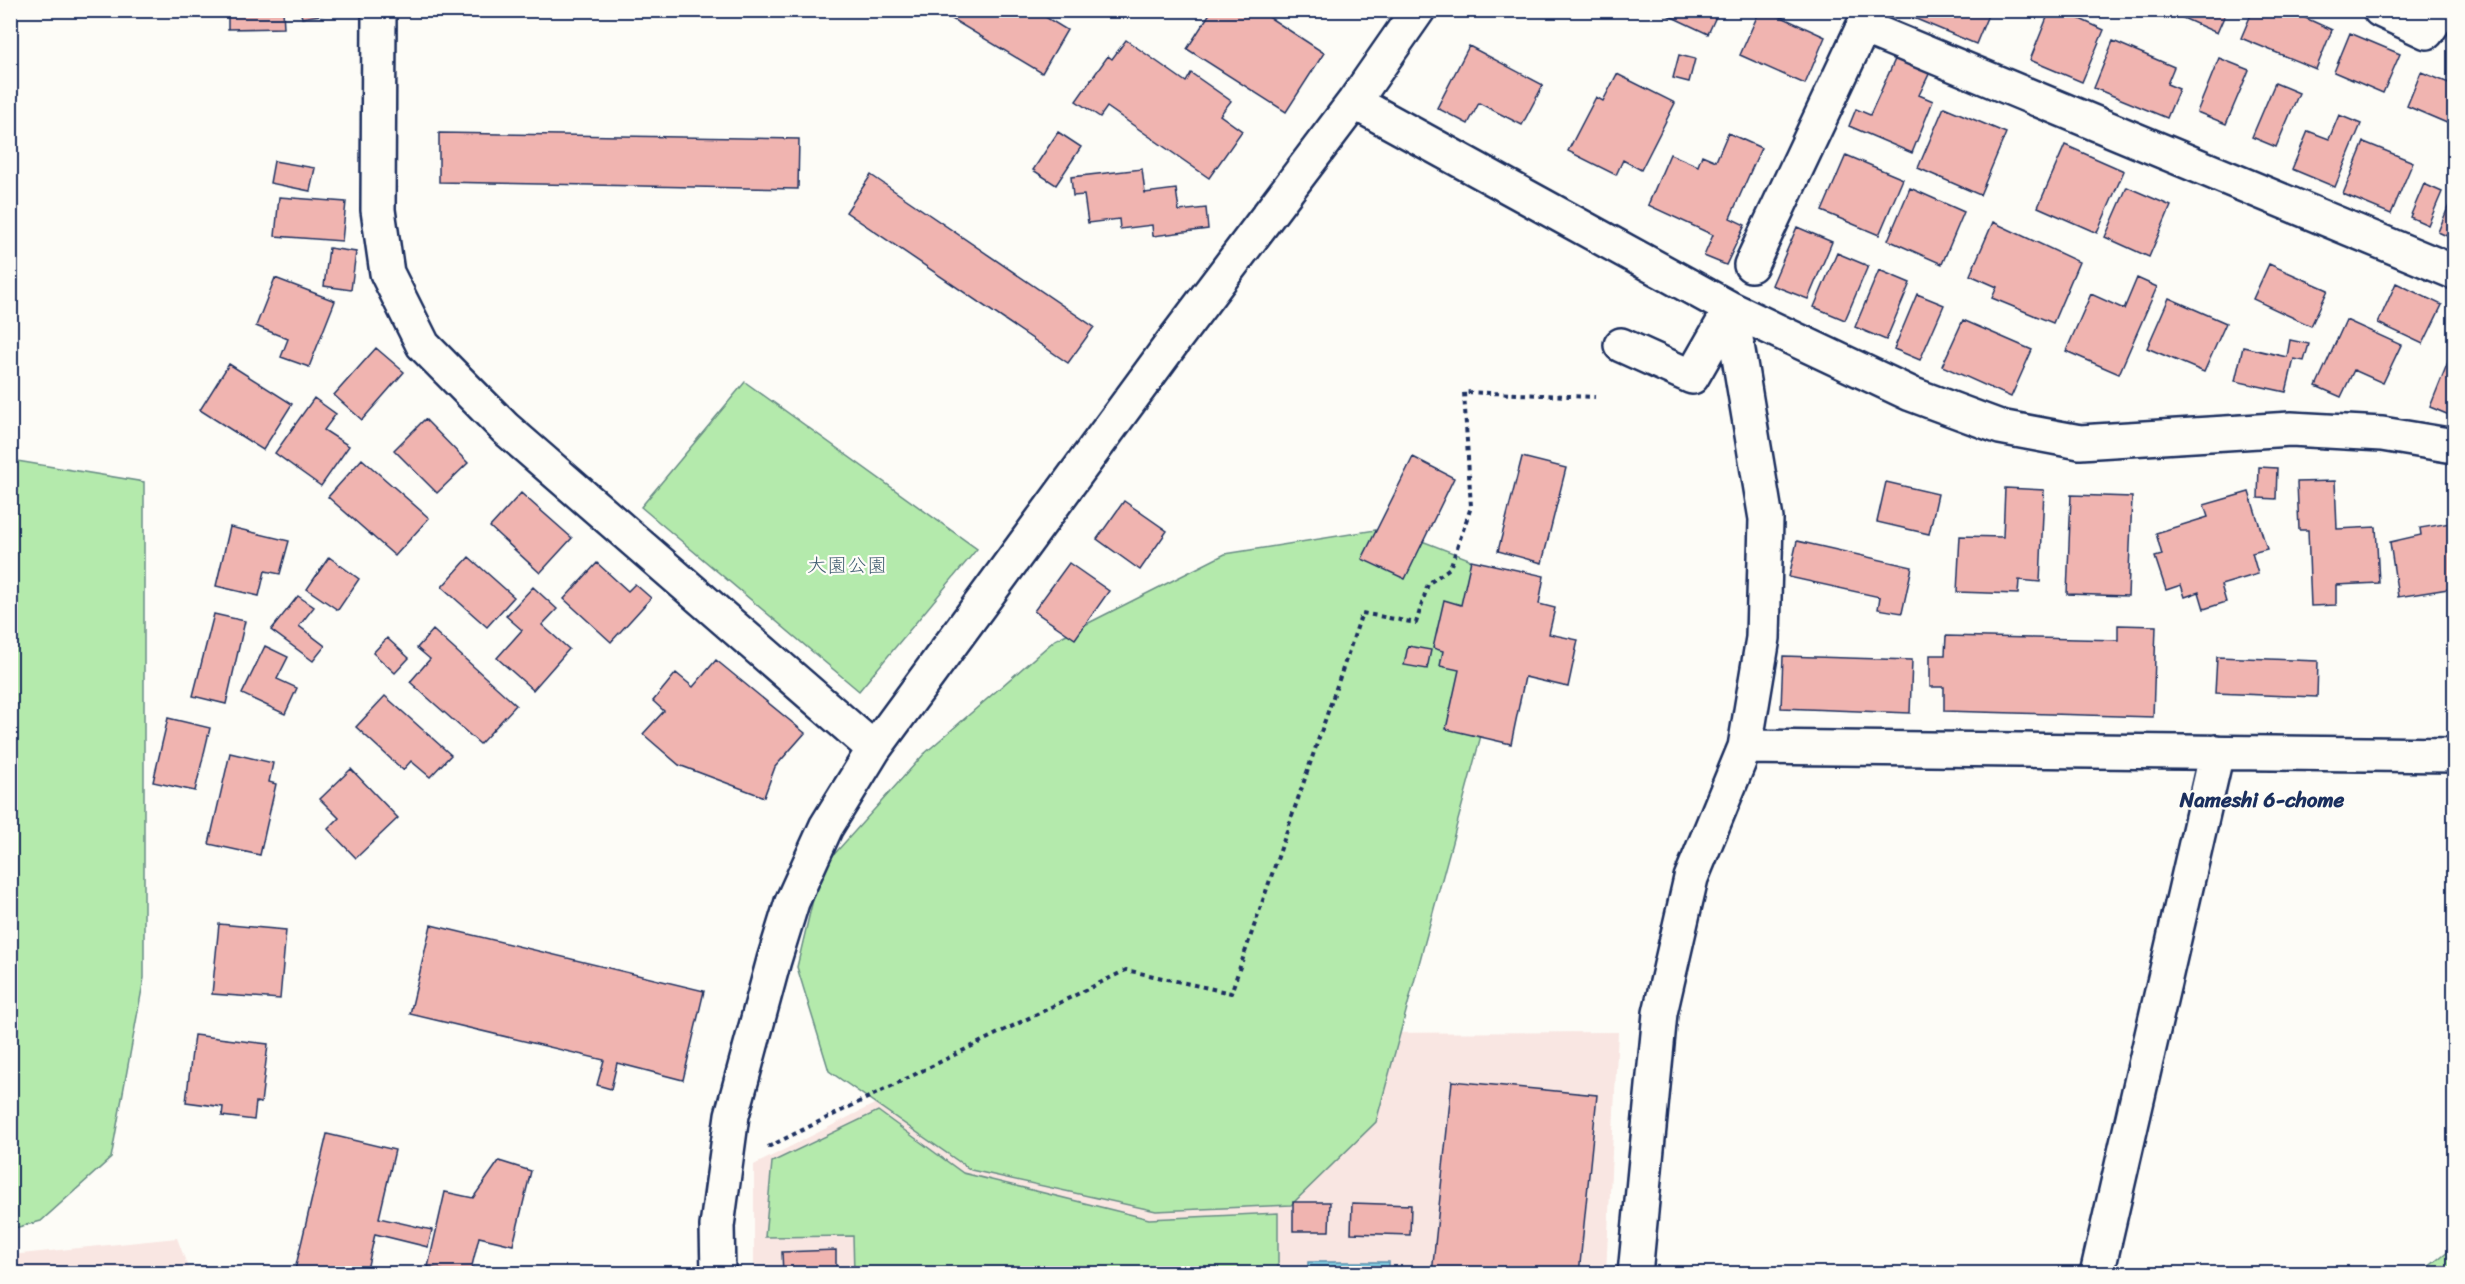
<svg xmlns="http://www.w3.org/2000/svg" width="2465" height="1284" viewBox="0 0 2465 1284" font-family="Sriracha,'Klee One',sans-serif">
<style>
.built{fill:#f9e6e2}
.green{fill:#b4eaac;stroke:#688c85;stroke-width:1.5}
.water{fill:#81cce0;stroke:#588dac;stroke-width:1.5}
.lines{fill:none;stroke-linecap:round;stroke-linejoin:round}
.shore{stroke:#446e92;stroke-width:1.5}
.building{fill:#f0b4b0;stroke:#1b2f5e;stroke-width:1.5}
.minor-casing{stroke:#1b2f5e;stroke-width:38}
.path{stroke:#1b2f5e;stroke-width:4;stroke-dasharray:4.5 4.5;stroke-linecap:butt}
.minor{stroke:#fdfcf7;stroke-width:33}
.labels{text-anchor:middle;stroke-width:4.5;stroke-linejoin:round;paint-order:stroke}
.park-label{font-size:20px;fill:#415e72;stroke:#fdfcf7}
.neighbourhood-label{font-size:21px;font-weight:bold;fill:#1b2f5e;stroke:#fdfcf7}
</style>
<rect width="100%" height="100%" fill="#fdfcf7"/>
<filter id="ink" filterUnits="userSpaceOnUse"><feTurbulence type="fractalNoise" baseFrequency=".0167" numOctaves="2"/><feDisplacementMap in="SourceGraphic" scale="12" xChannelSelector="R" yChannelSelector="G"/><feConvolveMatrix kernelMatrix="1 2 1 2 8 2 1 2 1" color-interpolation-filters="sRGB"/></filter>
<g filter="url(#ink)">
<path class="built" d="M1618 1032 1606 1273H754V1165L888 1097 1349 1033Z
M177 1238 190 1273H11V1255Z"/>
<path class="green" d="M745 382 977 549 859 691 641 507Z
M11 460 144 482V978L111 1158 41 1221 11 1229Z
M1388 528 1469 559 1507 640 1376 1122 1291 1205 1156 1211 971 1170 829 1071 797 967 820 870 924 754 1055 640 1225 554Z
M878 1111 963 1173 1149 1219 1278 1213V1273H854L853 1236 765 1237 772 1162Z
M2454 1246V1273H2421Z"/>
<path class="water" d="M1308 1262H1389V1273H1308Z"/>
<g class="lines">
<path class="shore" d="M1314 1274 1317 1268H1380L1383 1274"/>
</g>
<path class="building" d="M228 10H283L284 28 228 29Z
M300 10H345V11L302 18Z
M937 10H1034L1067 30 1042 73Z
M1212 10H1258L1324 53 1286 112 1187 49Z
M1657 10H1719L1708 34Z
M1760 10H1766L1825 37 1805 84 1740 55Z
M1912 10H1990L1976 44 1909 16Z
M2050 10H2060L2104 30 2082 82 2030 60Z
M2165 10H2227L2217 33Z
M2253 10H2288L2332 30 2316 69 2241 38Z
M2350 33 2400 54 2383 93 2334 72Z
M1126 40 1186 82 1191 73 1231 101 1220 115 1242 131 1209 178 1107 107 1100 117 1076 101 1108 56 1112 59Z
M2113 41 2174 67 2167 84 2179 89 2167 118 2094 88Z
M1469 46 1543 85 1522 125 1479 103 1468 124 1437 108Z
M1679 55 1695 59 1689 82 1673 78Z
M1897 55 1931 70 1919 95 1933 101 1912 153 1849 126 1856 109 1870 115Z
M2219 58 2249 70 2226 124 2197 112Z
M2421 72 2454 85V126L2407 106Z
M1617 74 1675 103 1641 170 1623 160 1616 175 1568 151 1596 97 1603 101Z
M2275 83 2299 93 2276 147 2252 137Z
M1944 107 2006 133 1980 195 1918 168Z
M2339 115 2361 124 2335 187 2292 169 2308 131 2329 139Z
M1058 132 1081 147 1056 185 1033 170Z
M439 133 799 139 798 189 439 182Z
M1728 133 1761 148 1730 218 1745 225 1726 265 1704 256 1713 235 1648 205 1670 154 1698 166 1702 155 1716 161Z
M2364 142 2413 162 2391 214 2343 194Z
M2065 145 2124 171 2097 233 2038 207Z
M1846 155 1903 179 1879 235 1822 211Z
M274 161 315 168 310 191 270 183Z
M1142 169 1145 193 1176 189 1179 211 1206 208 1208 229 1153 236 1152 225 1120 229 1119 219 1088 223 1084 195 1073 196 1071 177Z
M871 175 1094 327 1068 363 846 212Z
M2424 184 2442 192 2428 225 2410 217Z
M2127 187 2171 206 2149 257 2105 237Z
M1910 188 1964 212 1942 264 1888 240Z
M2454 193V239L2438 232Z
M279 197 346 202 342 241 275 236Z
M1993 222 2079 262 2053 323 1992 298 1997 287 1970 275Z
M1797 227 1832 242 1808 299 1772 285Z
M329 248 356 252 351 290 324 286Z
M1837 253 1868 266 1845 320 1814 307Z
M2269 264 2328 290 2311 326 2253 299Z
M1879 270 1910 283 1886 340 1855 327Z
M275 278 335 301 309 367 281 357 288 339 256 326Z
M2137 278 2157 287 2119 374 2066 351 2091 294 2124 309Z
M2396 283 2442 305 2423 344 2378 323Z
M1917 294 1944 305 1920 360 1894 349Z
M2169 298 2226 323 2204 372 2147 348Z
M1963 320 2032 350 2011 397 1942 366Z
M2346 320 2401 345 2383 383 2354 370 2341 397 2316 386Z
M2290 340 2309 344 2304 361 2294 359 2286 392 2235 381 2243 347 2287 357Z
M2454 347V417L2430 407Z
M376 348 404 372 362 420 334 395Z
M229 364 292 404 263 450 200 410Z
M314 398 336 414 324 430 349 446 321 486 275 453Z
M425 419 468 463 437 493 394 450Z
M1413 457 1454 478 1405 579 1362 559Z
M1522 457 1566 468 1542 563 1498 551Z
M362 459 429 518 395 556 328 497Z
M2259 467 2277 468 2276 499 2258 498Z
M2335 481 2337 529 2376 527 2379 583 2336 585V605L2311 606 2308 530H2299L2297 482Z
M1886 482 1938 494 1929 534 1877 522Z
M2005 488 2044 490 2040 582 2019 580 2018 594 1957 592 1960 536 2003 537Z
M2249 492 2267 549 2252 553 2258 574 2221 585 2226 602 2204 609 2199 592 2185 597 2181 585 2166 590 2155 557 2162 555 2156 533 2208 517 2204 505Z
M521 493 572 538 540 573 490 527Z
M2071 495 2132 497 2128 596 2067 594Z
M1124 501 1167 531 1140 570 1097 539Z
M2450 523 2451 531 2454 530V588L2398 597 2390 542 2421 535 2420 528Z
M230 527 289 541 280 574 265 571 259 596 216 586Z
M1797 541 1912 567 1902 613 1878 609 1880 597 1789 577Z
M329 557 359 579 338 610 307 589Z
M469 557 514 597 487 627 442 587Z
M1471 560 1544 576 1539 604 1555 608 1549 634 1578 640 1568 687 1525 677 1511 744 1446 729 1459 670 1440 666 1443 651 1433 648 1444 600 1461 605Z
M597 563 628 591 635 584 651 598 611 642 564 599Z
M1069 563 1109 591 1075 639 1034 611Z
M533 587 557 609 542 625 569 649 533 690 497 658 522 630 506 616Z
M298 596 314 607 299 626 325 646 313 661 271 630Z
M214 614 245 621 226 704 193 696Z
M2118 625 2156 626 2153 717 1944 711V687H1930V655H1945L1946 636 2118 640Z
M433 630 516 705 480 744 410 682 430 659 417 648Z
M387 638 409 658 395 673 373 653Z
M265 646 288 657 277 679 297 688 285 714 242 694Z
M1408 646 1431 650 1427 669 1404 665Z
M1783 656 1912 660 1910 713 1781 708Z
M2217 657 2318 661 2317 697 2215 693Z
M716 660 805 733 775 767 764 797 679 765 643 734 664 711 653 701 676 673 693 687Z
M385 696 451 755 430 777 411 761 403 770 356 727Z
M168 718 210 728 195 791 153 782Z
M230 753 273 763 269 782 276 784 260 855 209 844Z
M351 769 398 818 356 858 328 829 339 818 320 799Z
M219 924 286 930 280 999 212 994Z
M431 925 704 991 683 1080 617 1063 611 1089 597 1085 604 1060 410 1014Z
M194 1035 268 1044 261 1103 256 1102 254 1120 222 1116 223 1107 186 1102Z
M1452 1081 1597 1095 1579 1274H1432Z
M327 1134 395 1150 379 1218 432 1230 428 1247 375 1234 366 1274H294Z
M499 1161 531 1171 513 1245 479 1237 470 1274H458L428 1267 445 1192 473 1198Z
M1293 1202H1330L1329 1231H1293Z
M1352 1203 1411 1205 1410 1235 1351 1233Z
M836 1250V1274H783L782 1252Z
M1288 1270 1303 1271V1274H1288Z"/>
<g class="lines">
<g class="minor-casing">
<path id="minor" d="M379 10 378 210 387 273 423 345 505 428 874 749
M2380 10 2427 32 2442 10
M1863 27 2454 272
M1354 102 1731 309 1911 394 2000 427 2080 442 2291 429 2382 434 2454 446
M1751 265 1871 10
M1621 345 1692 377 1731 309
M1745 747 2454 755
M718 1274 717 1226 732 1115 774 960 792 902 826 827 874 749 1175 339 1354 102 1418 10
M1635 1274 1660 1013 1691 878 1745 747 1763 638 1766 519 1731 309
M2097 1274 2217 752"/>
</g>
<path class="path" d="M768 1147 1126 970 1231 993 1362 613 1416 623 1428 584 1450 568 1471 507 1464 392 1595 397"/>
<use href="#minor" class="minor"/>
</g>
</g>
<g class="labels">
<g class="park-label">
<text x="847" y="572">大園公園</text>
</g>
<g class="neighbourhood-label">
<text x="2262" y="807">Nameshi 6-chome</text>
</g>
</g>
<rect width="2465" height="1284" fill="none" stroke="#fdfcf7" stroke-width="36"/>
<rect x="18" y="18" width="2429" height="1248" fill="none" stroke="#1b2f5e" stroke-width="2" filter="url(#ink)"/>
</svg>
